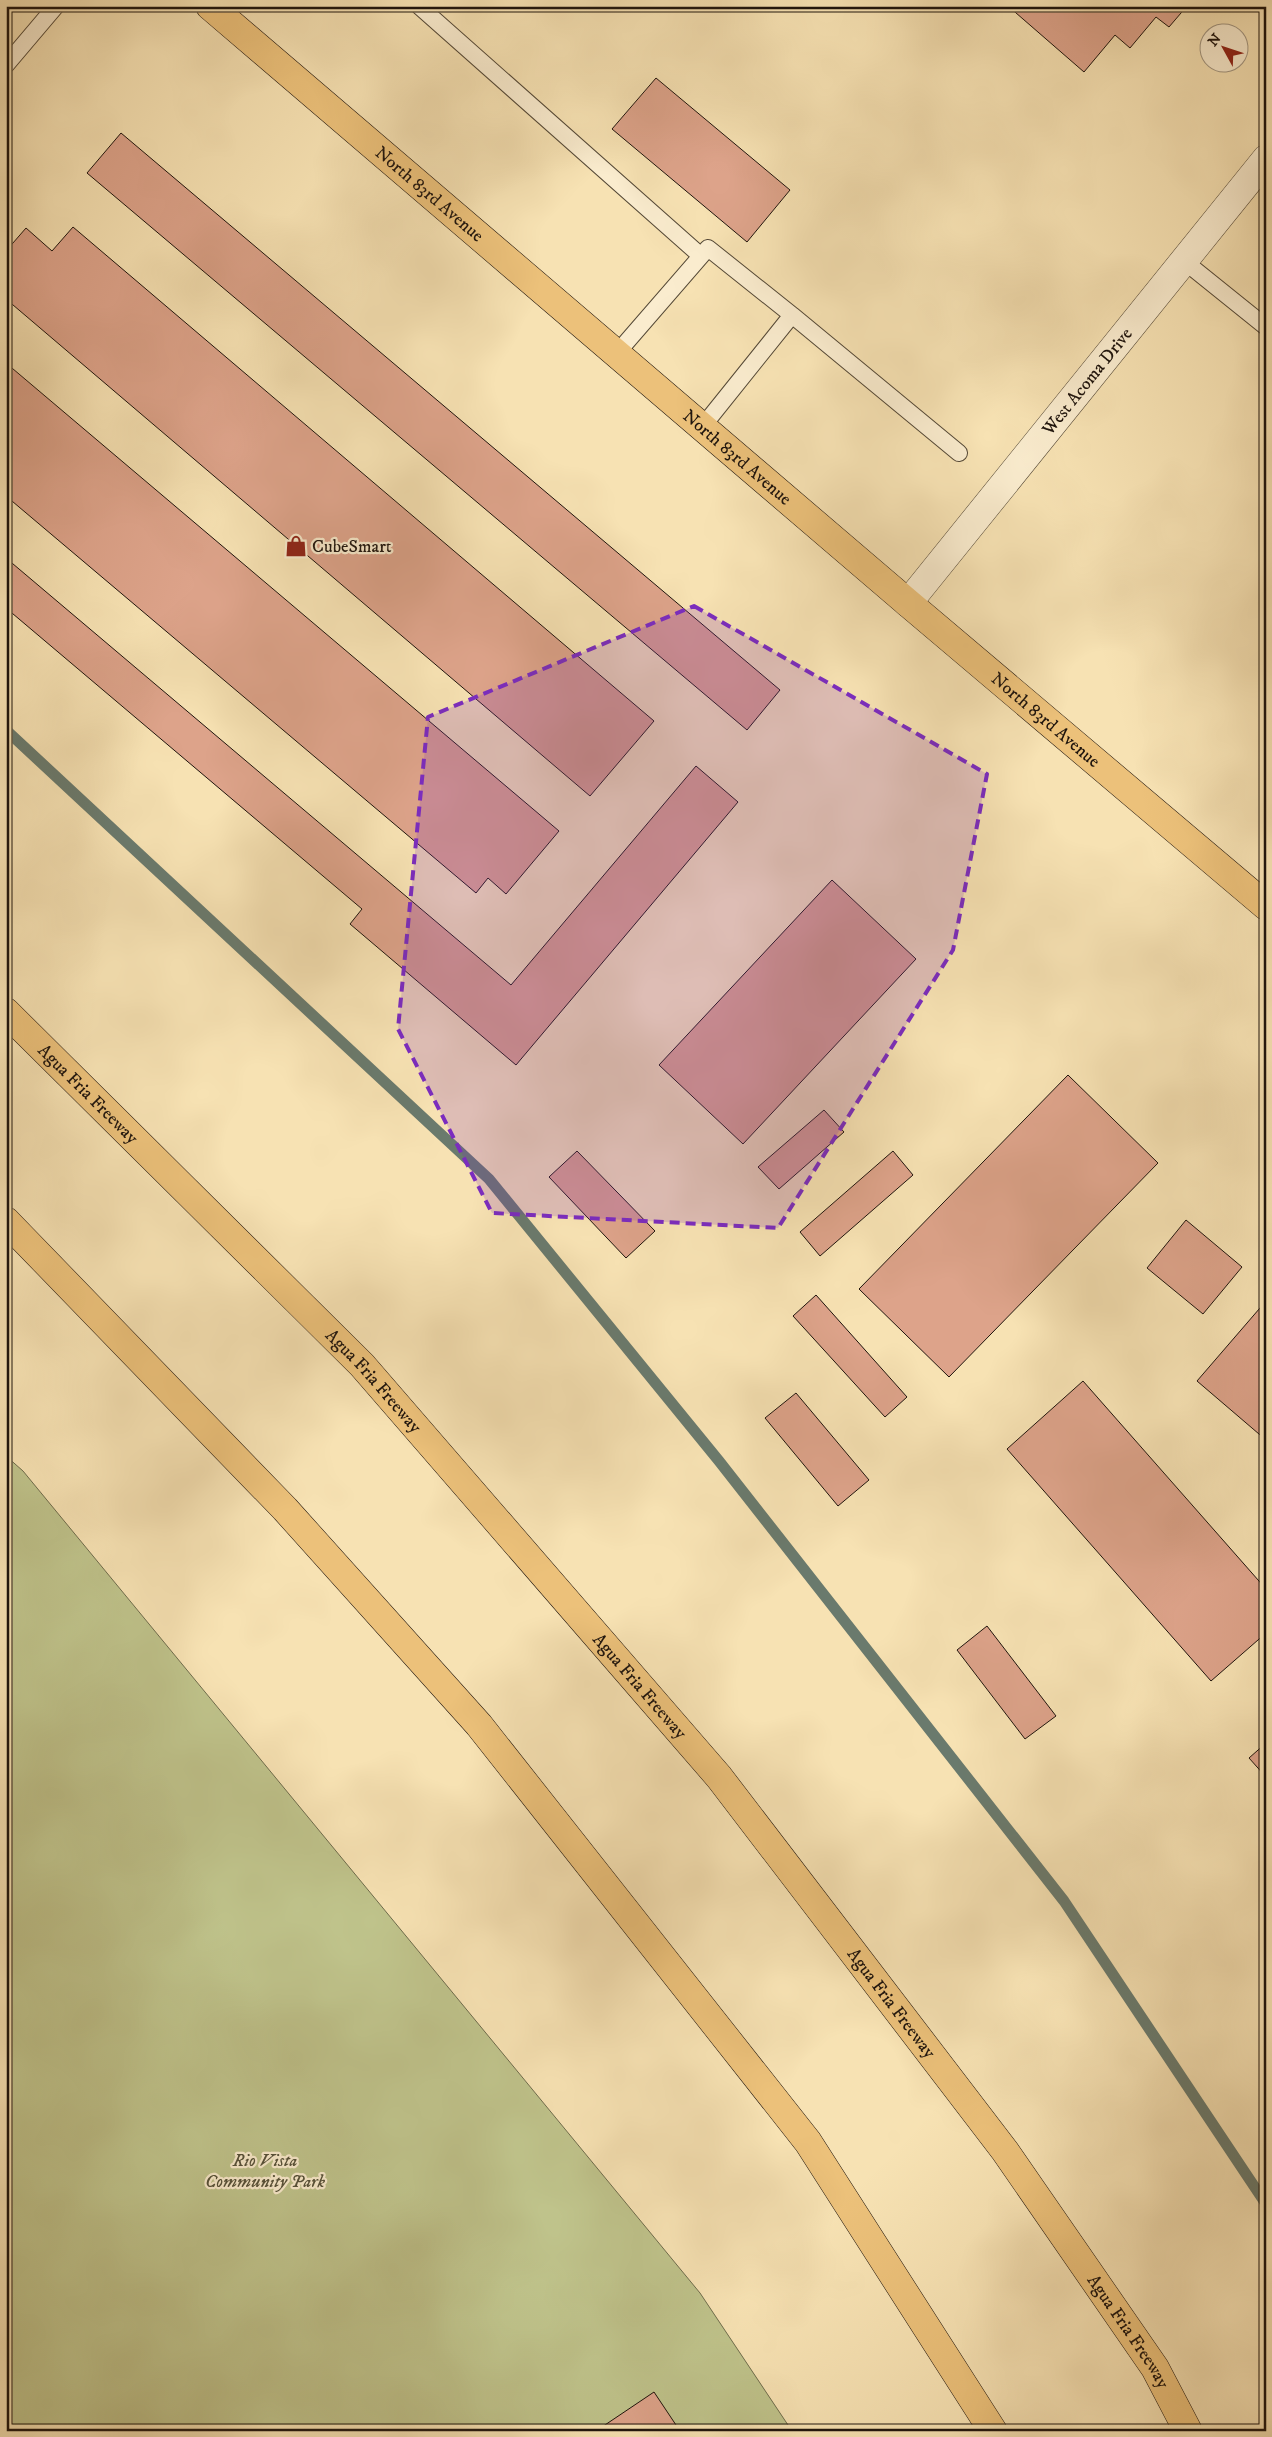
<svg xmlns="http://www.w3.org/2000/svg" width="1272" height="2437" viewBox="0 0 1272 2437" font-family="'IM FELL DW Pica',serif">
<style>
.green{fill:#bfc38b;stroke:#6e6c4c}
.lines{fill:none;stroke-linecap:round;stroke-linejoin:round}
.stream{stroke:#6a7a6d;stroke-width:11}
.building{fill:#dda38a;stroke:#1e140d}
.service-casing{stroke:#544836;stroke-width:18}
.tertiary-casing{stroke:#544836;stroke-width:29}
.primary-casing{stroke:#1e140d;stroke-width:29}
.motorway-casing{stroke:#1e140d;stroke-width:29}
.service{stroke:#faecce;stroke-width:16}
.tertiary{stroke:#faecce;stroke-width:28}
.primary{stroke:#ecc17a;stroke-width:28}
.motorway{stroke:#ecc17a;stroke-width:28}
.marked{fill:#7b2cbf;fill-opacity:0.2;stroke:#7b2cbf;stroke-width:4;stroke-dasharray:10 6;stroke-linejoin:round}
.labels{text-anchor:middle;stroke-width:4.5;stroke-linejoin:round;paint-order:stroke}
.street-label{font-size:18px;fill:#1e140d;stroke:#faecce}
.poi-label{font-size:18px;fill:#1e140d;stroke:#faecce;text-anchor:start}
.park-label{font-size:18px;font-style:italic;fill:#565139;stroke:#faecce}
</style>
<rect width="100%" height="100%" fill="#f7e2b3"/>
<filter id="stains"><feTurbulence type="fractalNoise" baseFrequency=".004" numOctaves="4"/><feColorMatrix values="0 0 0 0 .2 0 0 0 0 .09 0 0 0 0 .02 0 0 0 .5 -.17"/></filter>
<radialGradient id="worn" r=".72"><stop offset=".6" stop-color="#630" stop-opacity="0"/><stop offset="1" stop-color="#630" stop-opacity=".3"/></radialGradient>
<path class="green" d="M6 1456 23 1471 700 2293 792 2431H6Z"/>
<g class="lines">
<path class="stream" d="M6 730 489 1179 719 1461 1064 1901 1266 2204"/>
</g>
<path class="building" d="M1008 6H1187L1169 27 1156 17 1130 48 1115 35 1084 72Z
M656 78 790 190 747 242 612 129Z
M121 133 780 690 747 730 87 173Z
M73 227 654 721 590 796 6 299V251L26 228 52 251Z
M6 363 559 831 506 894 488 878 476 893 6 496Z
M6 558 511 985 696 766 738 802 516 1065 350 924 362 909 6 608Z
M832 880 916 959 743 1144 659 1065Z
M1068 1075 1158 1163 949 1377 859 1289Z
M824 1110 844 1132 779 1189 758 1167Z
M577 1151 655 1231 626 1258 549 1177Z
M893 1151 913 1175 820 1256 800 1232Z
M1186 1220 1242 1267 1203 1314 1147 1268Z
M816 1295 907 1397 885 1417 793 1316Z
M1266 1301V1440L1197 1381Z
M1083 1381 1266 1589V1633L1211 1681 1007 1449Z
M796 1393 869 1480 838 1506 765 1418Z
M987 1626 1056 1716 1025 1739 957 1650Z
M1266 1743V1777L1249 1758Z
M654 2392 680 2431H596Z"/>
<g class="lines">
<g class="service-casing">
<path id="service" d="M419 6 701 256
M6 65 56 6
M1184 261 1266 327
M617 353 708 248 792 315
M703 426 792 315 959 453"/>
</g>
<g class="tertiary-casing">
<g id="tertiary">
<path id="s1" d="M908 603 1266 159"/>
</g>
</g>
<g class="primary-casing">
<g id="primary">
<path id="s2" d="M210 6 908 603 1266 906"/>
</g>
</g>
<g class="motorway-casing">
<g id="motorway">
<path id="s3" d="M6 1012 362 1365 719 1777 1005 2151 1155 2368 1188 2431"/>
<path d="M6 1221 285 1509 479 1725 808 2142 993 2431"/>
</g>
</g>
<use href="#service" class="service"/>
<use href="#tertiary" class="tertiary"/>
<use href="#primary" class="primary"/>
<use href="#motorway" class="motorway"/>
</g>
<path class="marked" d="M694 606 987 774 953 950 778 1228 492 1213 398 1029 428 717Z"/>
<defs>
<g id="shop-bare" transform="scale(1.725)"><path d="M-5-2.5h2.3a2.7 3.5 0 0 1 5.4 0H5L5.5 6h-11ZM-1.5-2.5h3a1.5 2.3 0 0 0-3 0Z" fill="#8f2418" stroke="#faecce" stroke-width="2.5" paint-order="stroke"/></g>
</defs>
<g fill-rule="evenodd">
<use href="#shop-bare" x="296" y="546"/>
</g>
<g class="labels">
<g class="street-label">
<text dy="6" stroke="none"><textPath href="#s2" startOffset="289">North 83rd Avenue</textPath></text>
<text dy="6" stroke="none"><textPath href="#s1" startOffset="285">West Acoma Drive</textPath></text>
<text dy="6" stroke="none"><textPath href="#s2" startOffset="694">North 83rd Avenue</textPath></text>
<text dy="6" stroke="none"><textPath href="#s2" startOffset="1099">North 83rd Avenue</textPath></text>
<text dy="6" stroke="none"><textPath href="#s3" startOffset="116">Agua Fria Freeway</textPath></text>
<text dy="6" stroke="none"><textPath href="#s3" startOffset="521">Agua Fria Freeway</textPath></text>
<text dy="6" stroke="none"><textPath href="#s3" startOffset="926">Agua Fria Freeway</textPath></text>
<text dy="6" stroke="none"><textPath href="#s3" startOffset="1331">Agua Fria Freeway</textPath></text>
<text dy="6" stroke="none"><textPath href="#s3" startOffset="1736">Agua Fria Freeway</textPath></text>
</g>
<g class="poi-label">
<text x="312" y="552">CubeSmart</text>
</g>
<g class="park-label">
<text x="265" y="2166">Rio Vista<tspan x="265" dy="21">Community Park</tspan></text>
</g>
</g>
<rect width="1272" height="2437" fill="none" stroke="#f7e2b3" stroke-width="25"/>
<rect x="8" y="8" width="1257" height="2422" fill="none" stroke="#1e140d" stroke-width="2.5"/>
<rect x="12" y="12" width="1247" height="2412" fill="none" stroke="#1e140d"/>
<g transform="translate(1224 48) rotate(310)"><circle r="24" fill="#faecce" stroke="#a29681"/>
<path d="M0-4L9 19L0 12L-9 19Z" fill="#8f2418"/>
<text y="-8" font-size="14" font-weight="bold" text-anchor="middle" fill="#1e140d">N</text>
</g>
<rect width="100%" height="100%" filter="url(#stains)"/>
<rect width="100%" height="100%" fill="url(#worn)"/>
</svg>
